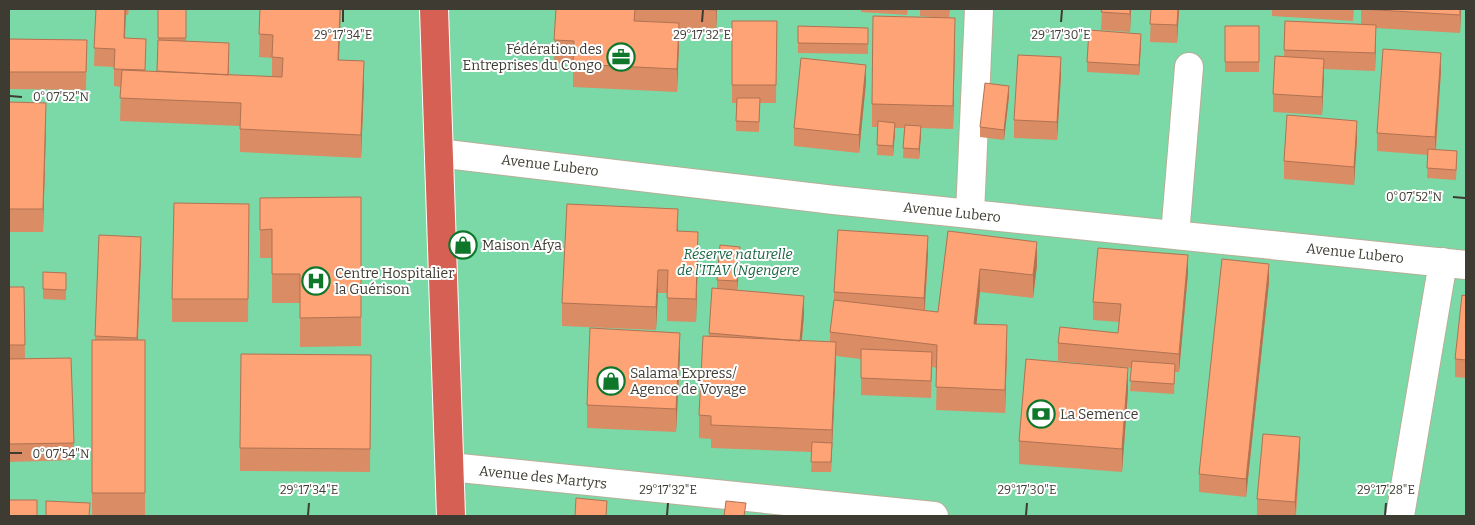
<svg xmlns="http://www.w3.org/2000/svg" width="1475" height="525" viewBox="0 0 1475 525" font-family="Bitter,serif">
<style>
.green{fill:#7bd9a7}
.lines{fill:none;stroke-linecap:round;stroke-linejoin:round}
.street-casing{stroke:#b6af98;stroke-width:30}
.highway-casing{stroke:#fff;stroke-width:30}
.street{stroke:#fff;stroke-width:28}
.highway{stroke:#d66054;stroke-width:28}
.wall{fill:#da8c65}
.shaded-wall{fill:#b17252}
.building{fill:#fda375;stroke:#b17252}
.ticks{fill:none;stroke:#3e3b32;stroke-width:2}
.labels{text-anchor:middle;stroke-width:4;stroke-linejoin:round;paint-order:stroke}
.poi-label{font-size:14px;fill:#3e3b32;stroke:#fff;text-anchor:start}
.street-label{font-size:14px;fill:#3e3b32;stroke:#fff}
.park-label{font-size:14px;font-style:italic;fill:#186442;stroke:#fff}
.ticks-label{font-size:12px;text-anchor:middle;fill:#3e3b32;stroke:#fff;stroke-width:4;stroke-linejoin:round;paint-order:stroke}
</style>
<rect width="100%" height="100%" fill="#fcf5dd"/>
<path class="green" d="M9 9H1466V516H9Z"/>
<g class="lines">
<g class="street-casing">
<path id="street" d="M438 153 834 200 1466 265
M970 214 979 9
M1175 235 1189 67
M450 467 934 516
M1400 516 1443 262"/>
</g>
<g class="highway-casing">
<path id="highway" d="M434 9 451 516"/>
</g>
<use href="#street" class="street"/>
<use href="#highway" class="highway"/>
</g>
<path class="wall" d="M96 9H129L128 15H126L125 38 146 71H157L158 40V9H186V41L229 60V75L272 77V58L259 57 260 9 339 60 364 84 361 158 240 152V126L120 121 121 87 114 86V67L94 66Z
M556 9H717L716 33 679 31 677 92 573 87V64L554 63Z
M861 9H908L907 15 861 12Z
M920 9H950L949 18 955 41 953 129 921 128 919 159 903 158 904 128H895L893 156 877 155 878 127H872V104L943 18 920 16Z
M1102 9H1131L1130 32 1101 30Z
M1151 9H1179L1177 43 1150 42Z
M1272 9H1354L1353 21 1272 16Z
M1361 9H1461L1460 33 1376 28 1375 71 1324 69 1322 115 1273 112V94L1284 57 1285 21 1361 24Z
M732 21H777L776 103H760L759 132 736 131V103H732Z
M798 26 868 28V54L798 53Z
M1225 26H1259V72H1225Z
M9 39 87 40 86 90 9 89Z
M1141 44 1139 75 1087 72V62Z
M1441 71 1436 150 1457 161 1456 180 1427 178 1428 155 1377 151V133Z
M1061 75 1057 140 1014 138V120Z
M866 82 859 153 794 146V128Z
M1009 96 1004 140 980 137V127Z
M9 102 46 126 43 232H9Z
M1357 139 1354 185 1284 179V161Z
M361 197V346L300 347V303H272V258H260V198Z
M249 204 248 322H172V299Z
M678 231 698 255 696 322 667 321V293H658L656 330 562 326V303Z
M948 231 1037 265 1033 298 980 292 976 325 1007 348 1005 413 936 410 937 368 932 367 931 398 861 395V359L836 356 831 472H811L812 452 711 448V439L699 438V415L709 333 717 289V280L740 257 737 290 804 314 802 341 830 342V332L834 300V292L928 254 925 311 938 312Z
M99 235 141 255 138 340H145V516H92V340H95Z
M43 272 66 273V300L43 299Z
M1188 273 1179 372H1175L1174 394 1130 391 1132 368 1058 361V343L1118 333 1119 322 1093 320V302Z
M1269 282 1246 497 1199 492V474Z
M9 287H24L25 359 74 443V460L9 462Z
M1466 296V378L1455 377V359Z
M371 355 370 472 240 471V448Z
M680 356 676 432 587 428V405Z
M1128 391 1122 472 1019 464V441Z
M1300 455 1296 516H1257V499Z"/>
<path class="shaded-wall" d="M125 9H126L124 56V38Z
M340 9H341L338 83V60Z
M716 9H717L716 33Z
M1130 9H1131L1130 32Z
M1178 9H1179L1177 43V25Z
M1460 9H1461L1460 33Z
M955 18V41L953 129V106Z
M679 23V46L677 92V69Z
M1376 25V42L1375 71V53Z
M1141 34V44L1139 75V65Z
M229 43V60L228 92V75Z
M1441 53V71L1435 155V137Z
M1061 57V75L1057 140V122Z
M1324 59V77L1322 115V97Z
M364 61V84L361 158V135Z
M866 65V82L859 153V135Z
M1009 86V96L1004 140V130Z
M46 103V126L43 232V209Z
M1357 121V139L1354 185V167Z
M895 123V133L893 156V146Z
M921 126V136L919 159V149Z
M678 209V232L677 231Z
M698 232V255L696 322V299Z
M928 236V254L924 316V298Z
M141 237V255L137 356V338Z
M1037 242V265L1033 298V275Z
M740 247V257L737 291V281Z
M1188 255V273L1179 372V354Z
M1269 264V282L1246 497V479Z
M980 269V292L974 347V324Z
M658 270V293L656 330V307Z
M804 296V314L800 358V341Z
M1007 325V348L1005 413V390Z
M680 333V356L676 432V409Z
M836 342V365L831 472 832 430Z
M1128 368V391L1122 472V449Z
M1300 437V455L1295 516V502Z"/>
<path class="building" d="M96 9H125L124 38 146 39 145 70 114 69 115 49 94 48Z
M158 9H186V38H158Z
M260 9H340L338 60 364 61 361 135 240 129 241 103 120 98 122 70 282 77 283 58 272 57 273 35 259 34Z
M556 9H635L634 21 679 23 677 69 573 64 574 41 554 40Z
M694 9H716V10Z
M1102 9H1130V14L1101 12Z
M1151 9H1178L1177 25 1150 24Z
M1361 9H1460V15Z
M873 16 955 18 953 106 872 104Z
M732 21H777L776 85H732Z
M1285 21 1376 25 1375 53 1284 50Z
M798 26 868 28V44L798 43Z
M1225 26H1259V62H1225Z
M1089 30 1141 34 1139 65 1087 62Z
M9 39 87 40 86 72H9Z
M158 40 229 43 228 75 157 71Z
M1383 49 1441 53 1435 137 1377 133Z
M1018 55 1061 57 1057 122 1014 120Z
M1275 56 1324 59 1322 97 1273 94Z
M801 58 866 65 859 135 794 128Z
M985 83 1009 86 1004 130 980 127Z
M737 98H760L759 122 736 121Z
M9 102 46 103 43 209H9Z
M1287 115 1357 121 1354 167 1284 161Z
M878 121 895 123 893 146 877 145Z
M905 125 921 126 919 149 903 148Z
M1428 149 1457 151 1456 170 1427 168Z
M361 197V317L300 318V274H272V229L260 230V198Z
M174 203 249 204 248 299H172Z
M567 204 678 209 677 231 698 232 696 299 667 298 668 270H658L656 307 562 303Z
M838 230 928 236 924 298 834 292Z
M948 231 1037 242 1033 275 980 269 974 324 1007 325 1005 390 936 387 937 345 830 332 834 300 938 312Z
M99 235 141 237 137 338 95 336Z
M720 245 740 247 737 281 717 280Z
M1098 248 1188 255 1179 354 1058 343 1060 327 1118 333 1121 304 1093 302Z
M1222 259 1269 264 1246 479 1199 474Z
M43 272 66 273V290L43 289Z
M9 287H24L25 345H9Z
M712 288 804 296 800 341 709 333Z
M1462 295 1466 296V360L1455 359Z
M590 328 680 333 676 409 587 405Z
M703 336 836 342 832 430 711 425V416L699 415Z
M92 340H145V493H92Z
M861 349 932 352 931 381 861 378Z
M241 354 371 355 370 449 240 448Z
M71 358 74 443 9 444V359Z
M1026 359 1128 368 1122 449 1019 441Z
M1132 361 1175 364 1174 384 1130 381Z
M1263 434 1300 437 1295 502 1257 499Z
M812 442 832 443 831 462H811Z
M576 498 607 501 606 516H575Z
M9 500H37V516H9Z
M46 501 90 503 89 516H46Z
M726 501 746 503 744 516H724Z"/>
<path class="ticks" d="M343 22V10M702 22 703 10M1061 22 1062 10M10 96 22 97M1453 197 1465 198M10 453H22M308 515 309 503M667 515 668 503M1026 515 1027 503M1385 515 1386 503"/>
<defs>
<g id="office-ring" transform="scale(1.4375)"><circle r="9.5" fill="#fff" stroke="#0f772a" stroke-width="1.5"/><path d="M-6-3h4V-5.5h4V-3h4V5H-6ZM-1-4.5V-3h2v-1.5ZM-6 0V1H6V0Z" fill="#0f772a"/></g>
<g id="shop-ring" transform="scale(1.4375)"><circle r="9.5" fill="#fff" stroke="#0f772a" stroke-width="1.5"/><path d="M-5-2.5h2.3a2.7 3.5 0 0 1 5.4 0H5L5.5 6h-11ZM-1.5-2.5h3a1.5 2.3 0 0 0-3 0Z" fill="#0f772a"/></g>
<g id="hospital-ring" transform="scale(1.4375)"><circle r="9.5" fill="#fff" stroke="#0f772a" stroke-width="1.5"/><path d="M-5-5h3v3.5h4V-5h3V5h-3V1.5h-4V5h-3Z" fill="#0f772a"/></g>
<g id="bank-ring" transform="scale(1.4375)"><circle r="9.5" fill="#fff" stroke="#0f772a" stroke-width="1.5"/><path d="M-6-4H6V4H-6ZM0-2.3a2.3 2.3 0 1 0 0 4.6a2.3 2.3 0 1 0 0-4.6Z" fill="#0f772a"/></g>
</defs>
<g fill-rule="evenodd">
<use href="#office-ring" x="621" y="57"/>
<use href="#shop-ring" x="463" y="245"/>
<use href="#hospital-ring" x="316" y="281"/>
<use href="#shop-ring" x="611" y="381"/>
<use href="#bank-ring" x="1041" y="414"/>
</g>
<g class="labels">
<g class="poi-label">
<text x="602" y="54" text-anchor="end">Fédération des<tspan x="602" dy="16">Entreprises du Congo</tspan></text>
<text x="482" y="250">Maison Afya</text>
<text x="335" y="278">Centre Hospitalier<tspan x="335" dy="16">la Guérison</tspan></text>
<text x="630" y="378">Salama Express/<tspan x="630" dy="16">Agence de Voyage</tspan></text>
<text x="1060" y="419">La Semence</text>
</g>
<g class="street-label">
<text transform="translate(550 165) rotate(7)" y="5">Avenue Lubero</text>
<text transform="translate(952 212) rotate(6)" y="5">Avenue Lubero</text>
<text transform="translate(1355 253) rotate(6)" y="5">Avenue Lubero</text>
<text transform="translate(543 477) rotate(6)" y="5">Avenue des Martyrs</text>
</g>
<g class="park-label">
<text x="738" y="259">Réserve naturelle<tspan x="738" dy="16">de l'ITAV (Ngengere</tspan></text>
</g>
</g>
<g class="ticks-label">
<text x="343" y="39">29°17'34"E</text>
<text x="702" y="39">29°17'32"E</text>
<text x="1061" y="39">29°17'30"E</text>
<text x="61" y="101">0°07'52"N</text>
<text x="1414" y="201">0°07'52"N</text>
<text x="61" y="458">0°07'54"N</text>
<text x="309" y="494">29°17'34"E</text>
<text x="668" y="494">29°17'32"E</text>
<text x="1027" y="494">29°17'30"E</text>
<text x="1386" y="494">29°17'28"E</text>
</g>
<rect width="1475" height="525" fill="none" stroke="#3e3b32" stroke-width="20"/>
</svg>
